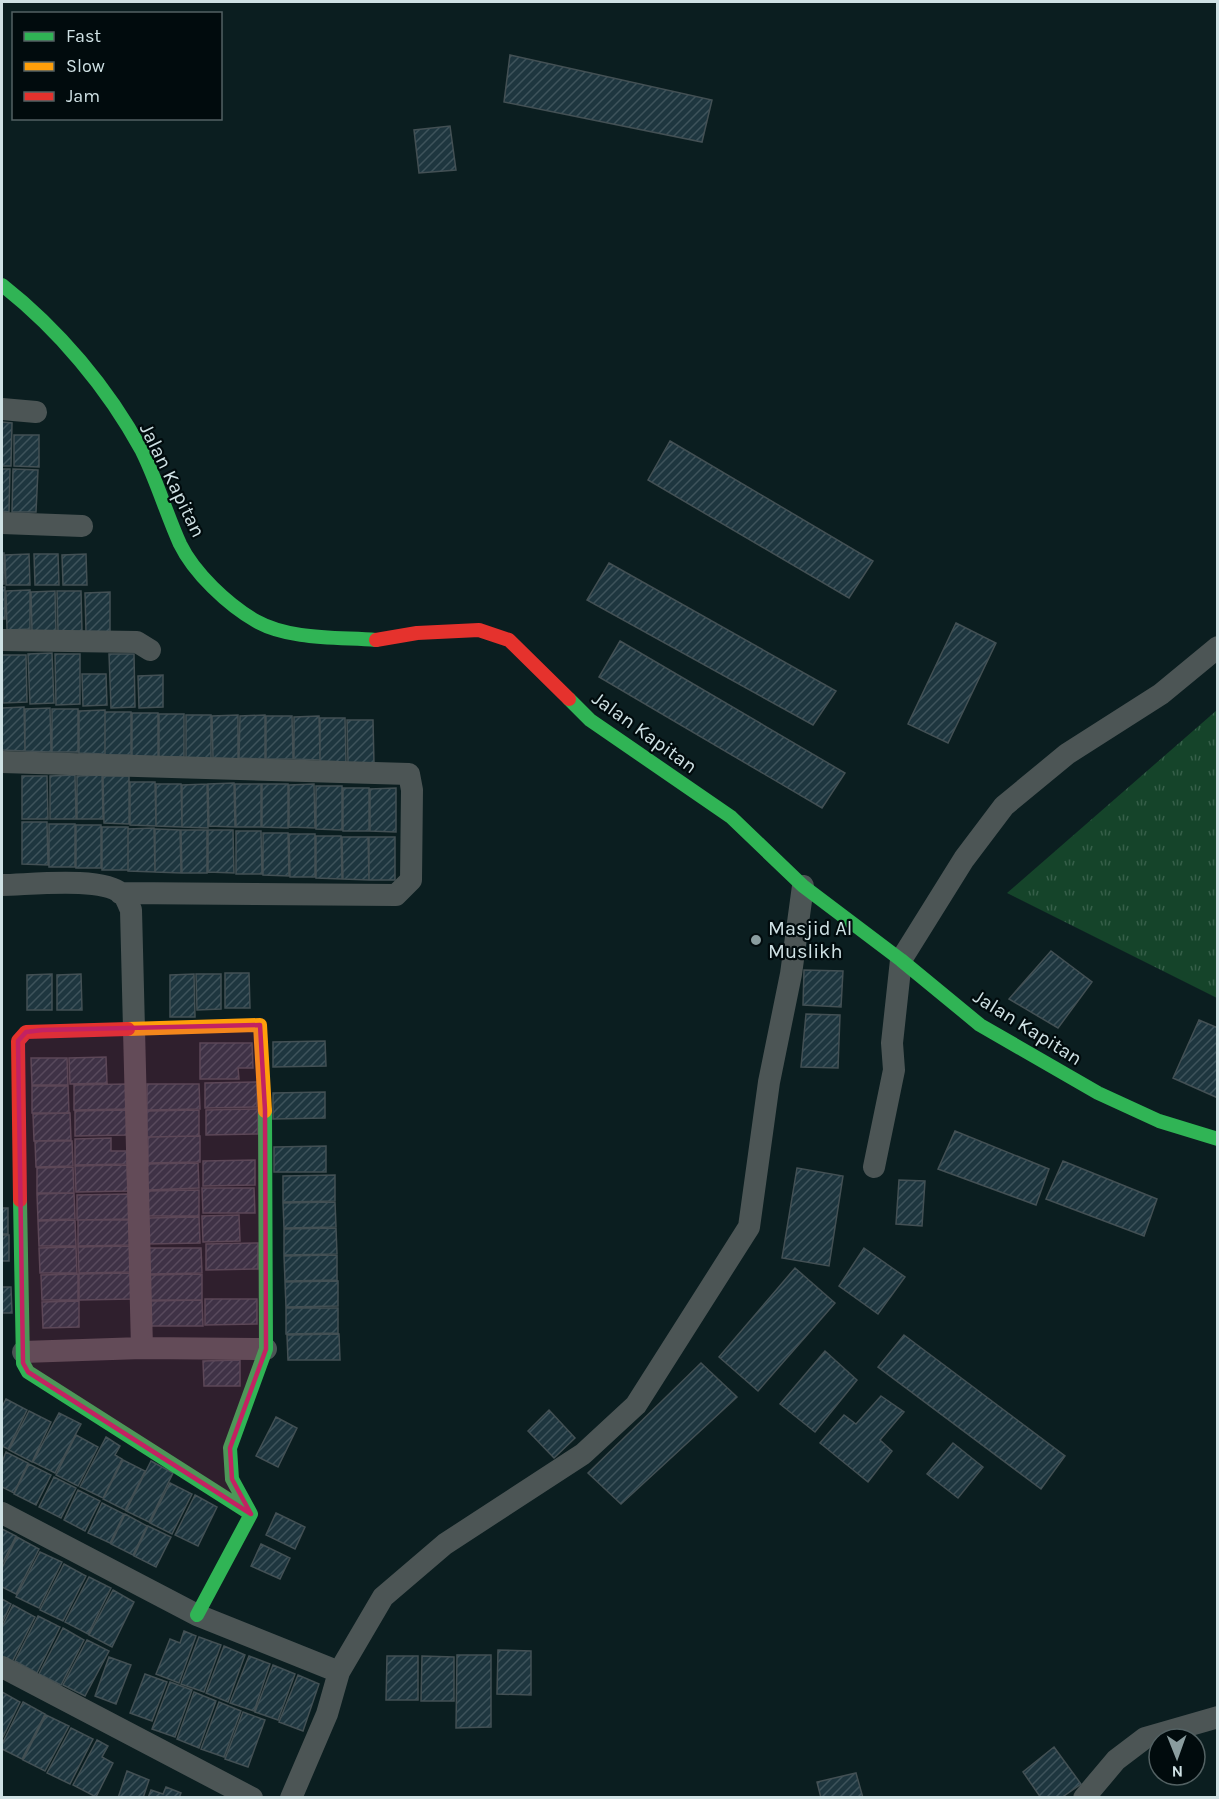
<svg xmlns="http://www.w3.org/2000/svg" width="1219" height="1799" viewBox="0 0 1219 1799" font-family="Karla,sans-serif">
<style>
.park{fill:url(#park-tufts)}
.building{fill:url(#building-hatch);stroke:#435054;stroke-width:1.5}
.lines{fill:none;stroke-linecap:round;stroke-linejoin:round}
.street{stroke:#4c5555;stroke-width:22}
.fast{stroke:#30b455;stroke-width:14}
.slow{stroke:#ff9f0a;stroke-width:14}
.jam{stroke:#e5322d;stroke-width:14}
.marked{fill:#c32262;fill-opacity:0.2;stroke:#c32262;stroke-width:4.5;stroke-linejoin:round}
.poi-dot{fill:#8a9d9f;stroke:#010b0d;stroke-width:2}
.labels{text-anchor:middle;stroke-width:4.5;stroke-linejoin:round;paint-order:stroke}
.street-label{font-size:20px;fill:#cfe1e4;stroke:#010b0d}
.poi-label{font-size:20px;fill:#cfe1e4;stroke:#010b0d;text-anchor:start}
</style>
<defs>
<pattern id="park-tufts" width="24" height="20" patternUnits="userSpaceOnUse" patternTransform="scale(1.5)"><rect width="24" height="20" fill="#15442a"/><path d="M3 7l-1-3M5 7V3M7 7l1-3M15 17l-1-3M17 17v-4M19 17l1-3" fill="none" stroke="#365f49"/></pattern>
<pattern id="building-hatch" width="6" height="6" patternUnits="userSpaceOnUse" patternTransform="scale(1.5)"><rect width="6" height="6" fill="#1e363f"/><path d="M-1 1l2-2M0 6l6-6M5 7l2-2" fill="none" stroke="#3e535b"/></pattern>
</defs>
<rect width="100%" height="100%" fill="#0b1e20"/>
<path class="park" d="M1217 710V998L1007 893Z"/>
<path class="building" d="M510 55 712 100 702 142 504 102Z
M450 126 456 170 419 173 414 130Z
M2 422 12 423 11 466H2Z
M14 435H39V467L14 466Z
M670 441 873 561 849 598 648 480Z
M2 469H10L9 512 2 511Z
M13 469 38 470 36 512H12Z
M2 553H4V584H2Z
M29 554 30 585H6L5 555Z
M34 554H58L59 585H35Z
M86 554 87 585H63L62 555Z
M609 563 836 691 813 725 587 600Z
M2 587H5V619H2Z
M30 590V629L7 630 6 591Z
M55 591 56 632H32L31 592Z
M57 591H81L82 632H58Z
M110 592V632L86 633 85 593Z
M956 623 996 643 948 743 908 724Z
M620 641 845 773 822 808 599 677Z
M52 653 54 703 30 704 28 654Z
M55 654H80V704L56 705Z
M109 654H134L135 707 111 708Z
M2 655H26L27 702 3 703Z
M82 674H106L107 705 83 706Z
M163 675V707L139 708 138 676Z
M24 707 25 751 2 750V708Z
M50 708 51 752 25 751V709Z
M52 709H78V752H52Z
M105 710V754L79 753V711Z
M105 712H131V755H105Z
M132 713H158V757L132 756Z
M159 714H184V757H159Z
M186 715H211V759L186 758Z
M238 715V759L213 758 212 716Z
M265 715V759L239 758 240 716Z
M266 716H292L293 759H266Z
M319 716 320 760 294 759V717Z
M320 718H345L346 762 320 761Z
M347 720H373L374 764 348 763Z
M75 775 76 819H50V776Z
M102 775 103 819H77V776Z
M22 776H47L48 819H22Z
M103 776H129V824L104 823Z
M130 782H155L156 826 130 825Z
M234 783 235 827 209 826 208 784Z
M156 784H181L182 827 156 826Z
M207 784 208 828 182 827V785Z
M235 784H261V827H236Z
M262 784H288V828L262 827Z
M314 784 315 828 289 827V785Z
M316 786H342V830L316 829Z
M343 788H369V831H343Z
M396 788V832L370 831V789Z
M22 822H47L48 865 22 864Z
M49 824H75V867H49Z
M76 825H101V868H76Z
M102 827H128V870H102Z
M154 828 155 872 128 871V829Z
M155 829 180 830 181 873 155 872Z
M181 830H207V873H182Z
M208 830H233L234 873 208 872Z
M236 831H261L262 874H236Z
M263 833H288L289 876 263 875Z
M289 834H315V877H290Z
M316 836H341L342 879 316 878Z
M342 837H368L369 880 343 879Z
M369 837H395V880H369Z
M1051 951 1092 982 1058 1028 1009 999Z
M804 970 843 971 841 1007 803 1005Z
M225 973H249L250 1008H225Z
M52 974V1010H27V975Z
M81 974 82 1010H57V975Z
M194 974 195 1017H170V975Z
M196 974H221V1009L197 1010Z
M806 1014 840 1015 838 1068 801 1067Z
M1199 1020 1218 1028V1098L1173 1078Z
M325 1041 326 1066 273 1067V1042Z
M200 1043H252L253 1068H238L239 1079H200Z
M106 1057 107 1083 70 1084 69 1058Z
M31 1058H67L68 1085H32Z
M257 1082V1107L205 1108V1083Z
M126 1084V1109L74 1110V1085Z
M147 1084H199L200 1109 147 1110Z
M32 1086H68L69 1113H32Z
M325 1092V1118L273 1119V1093Z
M258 1109V1134L206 1135V1110Z
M127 1110V1135L75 1136V1111Z
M199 1110V1136L147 1137V1111Z
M70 1113 71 1140 34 1141 33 1114Z
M955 1131 1049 1169 1036 1205 938 1169Z
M200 1136V1162L148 1163V1137Z
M111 1138V1151H127V1164L75 1165V1139Z
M35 1141H72L73 1166 36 1167Z
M326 1146V1172H274V1147Z
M255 1160V1185L203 1186V1161Z
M1063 1161 1157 1199 1144 1236 1046 1199Z
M198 1163 199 1188 147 1190 146 1164Z
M127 1165 128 1191 76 1192 75 1166Z
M73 1167 74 1193H37V1168Z
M797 1168 843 1176 829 1266 782 1258Z
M335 1175V1201L283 1202V1176Z
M899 1180 925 1181 922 1226 896 1224Z
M202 1188H254L255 1213H203Z
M199 1190V1216H147V1191Z
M74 1193 75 1219 38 1220 37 1194Z
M129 1194V1219L77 1220V1195Z
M335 1202 336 1227 284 1228 283 1203Z
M2 1208H8V1234H2Z
M239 1215 240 1241 203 1242 202 1216Z
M199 1217 200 1243 147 1244V1218Z
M75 1220 76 1246H39L38 1221Z
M78 1220H130V1245L78 1246Z
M336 1228 337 1254 284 1255V1229Z
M2 1235H9V1261H2Z
M258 1243V1269L206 1270V1244Z
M130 1246 131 1272 79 1273 78 1247Z
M76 1247 77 1273H40L39 1248Z
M149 1248H201L202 1273 149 1274Z
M864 1248 905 1277 878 1314 839 1286Z
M337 1255V1280L285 1281 284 1256Z
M795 1268 835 1303 758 1391 719 1357Z
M131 1273 132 1299 79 1300V1274Z
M78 1274V1300H42L41 1275Z
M202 1274V1300H150V1275Z
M338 1281V1306L286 1307 285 1282Z
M2 1287H11L12 1313H2Z
M205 1299H257V1324L205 1325Z
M202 1300 203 1326H151L150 1301Z
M79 1301V1327L43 1328 42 1302Z
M286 1308H338V1333L286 1334Z
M339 1334 340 1360H288L287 1335Z
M904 1335 1065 1456 1041 1489 878 1367Z
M825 1351 857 1380 815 1432 780 1404Z
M240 1360V1386H204L203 1361Z
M701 1363 737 1397 621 1504 588 1473Z
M881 1396 904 1412 880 1440 892 1451 868 1482 820 1443 844 1415 856 1424Z
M6 1399 27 1410 8 1449 2 1446V1407Z
M549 1410 575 1438 554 1458 528 1431Z
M29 1411 51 1422 32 1462 9 1450Z
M59 1413 81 1424 55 1473 33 1462Z
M276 1417 297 1428 278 1467 256 1456Z
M76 1435 98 1447 78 1486 56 1475Z
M106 1437 120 1446 115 1455 122 1459 103 1498 80 1487Z
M953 1443 983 1467 958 1498 927 1474Z
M6 1452 28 1463 14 1493 2 1487V1462Z
M123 1460 145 1471 125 1510 103 1499Z
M151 1461 173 1473 149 1522 126 1511Z
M29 1464 51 1475 36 1505 14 1494Z
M54 1477 76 1488 61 1518 39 1507Z
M170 1483 192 1494 172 1534 150 1523Z
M78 1490 100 1501 85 1531 64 1520Z
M195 1495 217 1507 198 1546 175 1535Z
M102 1503 124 1514 110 1543 88 1533Z
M276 1513 305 1527 295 1549 266 1535Z
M125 1514 147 1526 133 1555 111 1544Z
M148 1526 171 1537 156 1567 134 1556Z
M2 1529 16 1536 2 1564Z
M17 1537 39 1549 16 1594 2 1587V1568Z
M261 1544 290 1558 280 1579 251 1566Z
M40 1552 62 1562 39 1608 16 1597Z
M64 1564 86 1576 63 1621 40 1610Z
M89 1577 111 1588 88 1634 65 1622Z
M113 1590 134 1602 112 1647 89 1635Z
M2 1599 11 1604 2 1623Z
M13 1605 35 1617 12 1662 2 1657V1627Z
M38 1616 60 1627 37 1673 15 1661Z
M63 1628 84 1640 61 1685 39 1674Z
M184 1631 196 1636 179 1683 156 1674 170 1639 180 1643Z
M199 1637 221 1645 204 1692 181 1684Z
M87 1640 109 1651 85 1696 63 1685Z
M224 1646 245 1655 228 1702 206 1693Z
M498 1650 531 1651V1695L497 1694Z
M457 1655H491V1727L456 1728Z
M249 1656 270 1664 254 1711 230 1703Z
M387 1656H418V1700H386Z
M422 1656 454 1657V1701H421Z
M109 1657 131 1665 116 1704 95 1696Z
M273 1665 295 1674 278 1720 255 1712Z
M145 1674 167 1682 152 1721 130 1713Z
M298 1675 319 1684 303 1731 279 1722Z
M170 1682 192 1690 175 1737 152 1729Z
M2 1692 20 1702 2 1739Z
M194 1692 216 1701 199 1748 177 1739Z
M23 1702 45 1714 22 1759 2 1749V1744Z
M219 1702 241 1711 224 1757 201 1749Z
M243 1712 265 1720 248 1767 225 1759Z
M46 1715 69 1726 45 1771 23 1760Z
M71 1728 93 1739 70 1784 47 1773Z
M97 1740 108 1746 102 1757 113 1763 96 1797 73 1785Z
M1054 1747 1081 1784 1061 1798H1041L1023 1772Z
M127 1771 149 1780 143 1798H118Z
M856 1773 863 1798H821L817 1782Z
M166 1787 181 1793 179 1798H148L151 1790 163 1794Z"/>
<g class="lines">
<path class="street" d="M2 409 36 412
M2 523 82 526
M2 640 137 642 150 650
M2 762 409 774 412 790 411 880 396 895 120 893
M2 885C28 885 102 876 122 894 126 897 129 906 131 910L142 1348
M874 1167 894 1070 892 1043 901 960 964 859 1004 806 1067 754 1161 694 1218 647
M23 1352 142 1348 266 1349
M2 1513 197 1615 339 1672
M2 1667 252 1798
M291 1798 327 1714 339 1672 383 1597 445 1544 583 1454 636 1405 749 1227 769 1082 791 974 803 886
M1084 1798 1116 1760 1145 1738 1218 1717"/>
<path class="fast" d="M2 285C58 329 108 388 142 451 157 481 166 513 180 544 194 573 228 605 256 621 290 640 338 637 376 640
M569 699 590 720 731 817 803 886 901 960 980 1025 1098 1093 1159 1121 1218 1139
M20 1200 23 1363 28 1372 251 1514
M197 1615 251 1514 232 1479 230 1448 266 1349 265 1111"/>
<path class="slow" d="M128 1029 260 1025 265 1111"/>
<path class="jam" d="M376 640 417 633 479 630 509 640 569 699
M20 1200 18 1041 26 1032 128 1029"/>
</g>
<path class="marked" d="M260 1025 265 1110 266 1349 230 1448 232 1479 251 1514 28 1372 23 1363 18 1041 26 1032 42 1030Z"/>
<circle class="poi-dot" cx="756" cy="940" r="6"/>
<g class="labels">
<g class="street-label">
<text transform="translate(173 480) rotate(64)" y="7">Jalan Kapitan</text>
<text transform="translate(645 732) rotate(36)" y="7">Jalan Kapitan</text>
<text transform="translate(1028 1027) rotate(32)" y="7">Jalan Kapitan</text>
</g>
<g class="poi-label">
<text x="768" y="935">Masjid Al<tspan x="768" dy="23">Muslikh</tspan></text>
</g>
</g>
<rect width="1219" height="1799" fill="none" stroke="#cfe1e4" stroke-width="6"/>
<rect x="12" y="12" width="210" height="108" fill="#010b0d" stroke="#536163" stroke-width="1.5"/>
<rect x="24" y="32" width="30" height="9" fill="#30b455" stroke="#536163" stroke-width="1.5"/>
<text x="66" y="42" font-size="18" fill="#cfe1e4">Fast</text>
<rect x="24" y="62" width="30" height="9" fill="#ff9f0a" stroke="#536163" stroke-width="1.5"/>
<text x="66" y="72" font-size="18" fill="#cfe1e4">Slow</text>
<rect x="24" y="92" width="30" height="9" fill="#e5322d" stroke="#536163" stroke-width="1.5"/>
<text x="66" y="102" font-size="18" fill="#cfe1e4">Jam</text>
<g transform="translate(1177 1757) rotate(179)"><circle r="28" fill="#010b0d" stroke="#536163" stroke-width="1.5"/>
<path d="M0-4.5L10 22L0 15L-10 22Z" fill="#8a9d9f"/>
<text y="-9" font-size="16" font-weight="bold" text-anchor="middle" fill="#cfe1e4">N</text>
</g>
</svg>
